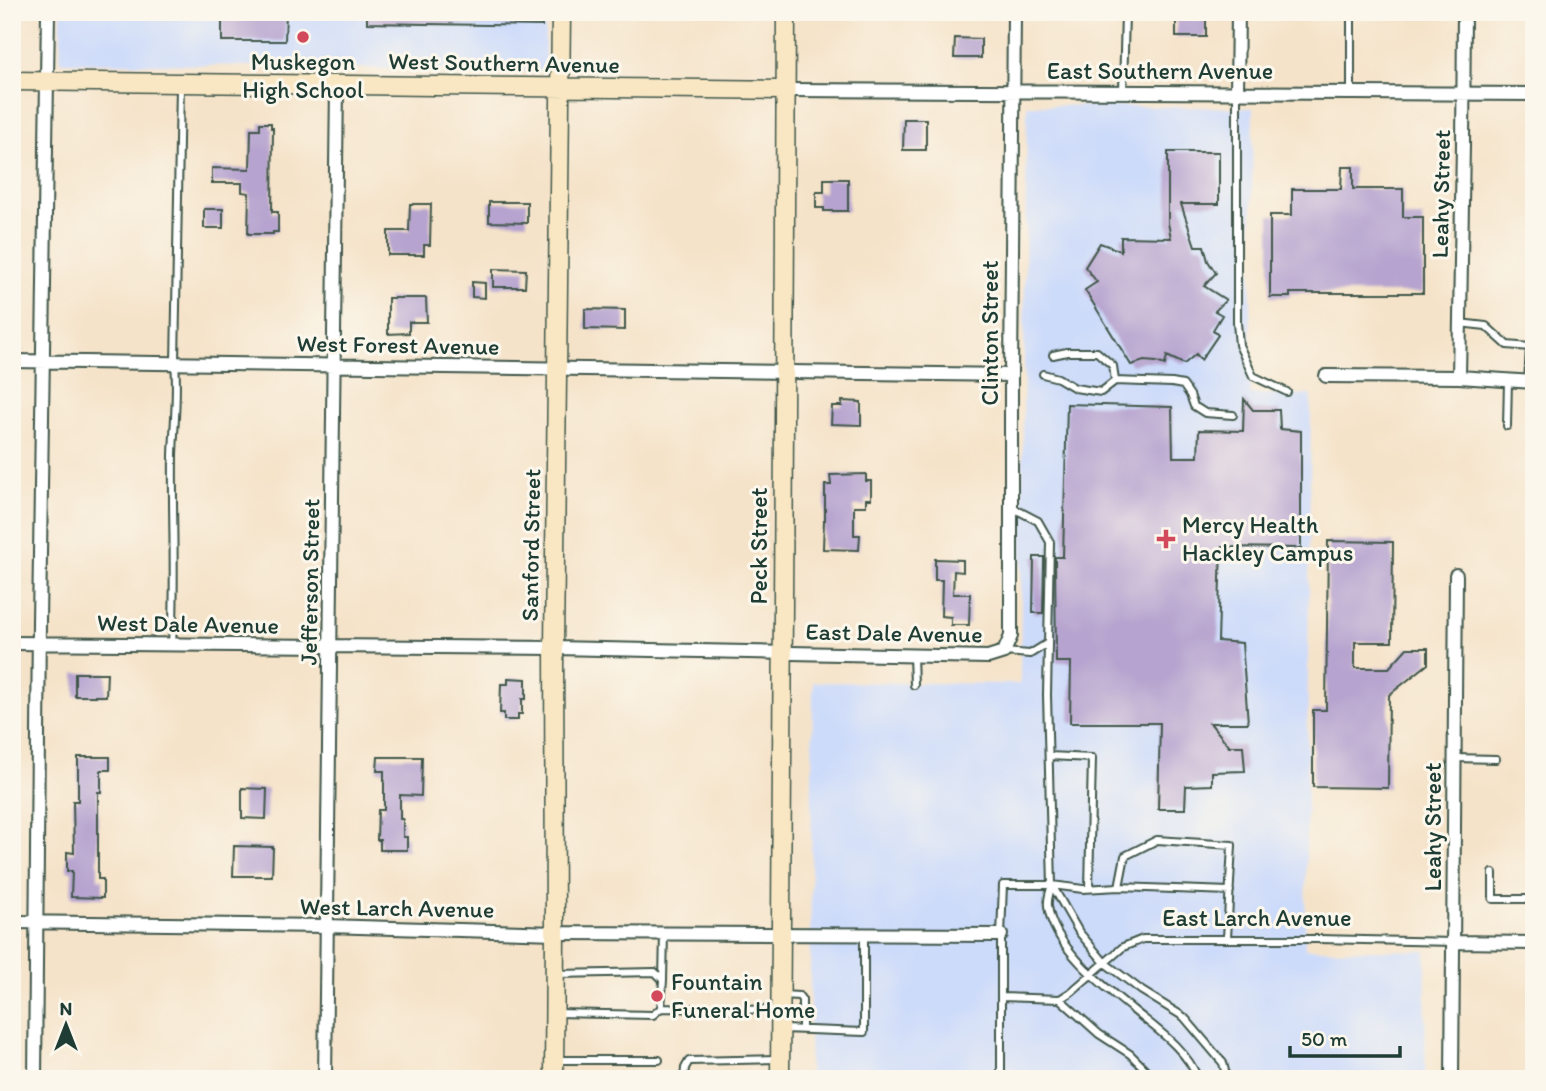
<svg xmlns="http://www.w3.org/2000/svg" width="1546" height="1091" viewBox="0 0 1546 1091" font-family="Itim,sans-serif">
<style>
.built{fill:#cddbfa}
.building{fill:#b6a3cf}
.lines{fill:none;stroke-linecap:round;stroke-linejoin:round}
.lane-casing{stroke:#3f564a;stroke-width:10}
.street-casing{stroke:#3f564a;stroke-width:16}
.secondary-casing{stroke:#3f564a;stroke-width:21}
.lane{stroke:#fff;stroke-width:6}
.street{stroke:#fff;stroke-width:12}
.secondary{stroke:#f9e7c3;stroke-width:18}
.poi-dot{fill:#d1495b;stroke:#fbf7ec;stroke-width:2.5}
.labels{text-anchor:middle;stroke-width:6;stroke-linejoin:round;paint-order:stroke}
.poi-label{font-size:24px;fill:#1f3d34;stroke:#fbf7ec;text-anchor:start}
.street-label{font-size:24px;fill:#1f3d34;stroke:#fbf7ec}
</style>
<rect width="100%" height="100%" fill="#fbf7ec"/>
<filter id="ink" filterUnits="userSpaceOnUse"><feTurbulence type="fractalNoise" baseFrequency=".0143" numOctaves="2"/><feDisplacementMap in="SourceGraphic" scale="14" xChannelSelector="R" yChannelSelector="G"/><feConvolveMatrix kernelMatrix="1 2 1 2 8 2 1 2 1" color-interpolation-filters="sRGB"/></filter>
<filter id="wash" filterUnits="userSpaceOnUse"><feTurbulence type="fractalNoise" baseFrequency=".00686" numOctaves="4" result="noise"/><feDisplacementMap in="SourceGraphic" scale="28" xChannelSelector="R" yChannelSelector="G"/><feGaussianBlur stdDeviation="1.57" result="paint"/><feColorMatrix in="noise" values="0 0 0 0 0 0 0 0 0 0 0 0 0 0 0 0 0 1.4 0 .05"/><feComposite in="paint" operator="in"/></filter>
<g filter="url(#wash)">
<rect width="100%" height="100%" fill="#f5e3c9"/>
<path class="built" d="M61 12H545V72L60 62Z
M1027 105 1253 108 1250 394 1311 395 1305 949 1426 951 1425 1079H809L813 682 1020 684Z"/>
<g id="blocks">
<path class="building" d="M222 12H286L285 41H222Z
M367 12H542V26L367 23Z
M1176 19H1206V37H1176Z
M955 38 981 39V58H954Z
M904 119H926V150H903Z
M260 123H271V128H273L272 212H278V232H273V234H248L249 193 242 192V183H212V168L250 169 251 129H260Z
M1168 152H1219V204H1181L1195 246H1204L1208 261 1216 273 1204 286 1226 300 1215 311 1222 315 1213 330 1218 335 1201 360 1196 354 1184 364 1167 356 1165 365 1156 362 1144 361 1131 365 1085 290 1097 282 1085 267 1100 243 1121 251V237L1171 238 1168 223Z
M1342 167H1353V189H1403V217H1423V293H1290V297H1270V215H1292V189H1341Z
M824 179H848V211H824V208H816V192H824Z
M489 202H527V223L489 222Z
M410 204H431L430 245H424V255H388V231H409Z
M204 209H223V228H204Z
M493 269 526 270 525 287H493Z
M472 282 485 283V298L472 297Z
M388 298H426L427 322H409V333L388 334Z
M585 309 625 310V330L585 329Z
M1244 399 1253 410H1279L1280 429 1301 431V548L1221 547 1218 641 1242 643 1248 723H1210L1229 746H1243L1245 771 1212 772V785L1186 786 1185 809H1158L1160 723H1070L1071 662H1056L1055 557H1063L1067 404 1172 407 1173 457H1198L1199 430 1243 431Z
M842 401 861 402V425L831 424 832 406H842Z
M866 474V481H871V499H866V506H854V535H860L859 550 823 549 824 520H825V485H831L830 475Z
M1328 541 1393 542 1392 642H1355V668H1389L1407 648H1428V664L1389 695 1388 788 1313 787V710H1326Z
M1034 557H1044L1043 613H1033Z
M935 559 963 560V572L954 571 953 594H970L969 625H951V617L941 616 942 580H935Z
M75 673H107L106 696H75Z
M508 678 526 679V699H522V714H518V720H504V713H500L501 684H508Z
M78 757H110V770H101V792H98V879H103V898L71 897 72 871H67V852L74 853 73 801H78Z
M378 757H422L421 796 400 795V819H403V837H407V850H380V840H377L378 810H384V771H377Z
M242 788 267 789 266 819 242 818Z
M234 846 273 847 272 876H233Z"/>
</g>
</g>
<g filter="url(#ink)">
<use href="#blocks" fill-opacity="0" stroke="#3f564a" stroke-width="2"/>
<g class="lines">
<g class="lane-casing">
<path id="lane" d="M1123 92 1125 12
M1237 92V323L1239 345 1253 376 1287 392
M1351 93V12
M1459 323 1486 326 1507 345 1530 347
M1043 374 1058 378 1075 388 1101 392 1115 381 1113 366 1097 352H1067L1053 355
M1115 381 1172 383 1183 385 1190 395 1194 406 1205 413 1233 415
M1528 382 1530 347 1534 344
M1507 426 1508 380
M1011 507 1038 521 1050 542 1047 695 1052 885C1050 891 1047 899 1048 906 1053 946 1102 985 1132 1009 1155 1028 1187 1049 1198 1079
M172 644C176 581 172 518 173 455 174 424 178 394 175 363L180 86
M1004 652 1030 654 1048 643
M913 655 914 685
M1049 756 1092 758 1089 888
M1455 758 1496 759
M1493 873V899H1534
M1052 885 1079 932 1105 963 1142 991 1184 1017 1223 1063 1227 1079
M1119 887 1230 891
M557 974 655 972 663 980 661 1008 653 1015 557 1013
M663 980 664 933
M782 995 799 996 802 1000V1029
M1001 997 1060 999 1071 992 1123 947 1143 939H1319L1454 942
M1060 999 1099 1034 1130 1054 1155 1079
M661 1008 778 1010
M782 1029 864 1032V934
M556 1060H659
M684 1079 685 1068 689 1061 778 1059
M1001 1079V935L1003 885H1052L1083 889 1119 887 1125 856 1157 840 1232 845 1227 938"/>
</g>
<g class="street-casing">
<path id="street" d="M785 90 1534 94
M1237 92 1238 12
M12 361 1011 375
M1326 376 1459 377 1534 382
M1459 377 1463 145 1464 12
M12 643 554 648 988 657 1004 652 1011 636V375L1014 12
M12 922 326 926 555 933 1001 935
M1454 942 1534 943
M35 1079 39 622 48 12
M325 1079 337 85
M1452 1079 1456 575"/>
</g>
<g class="secondary-casing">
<path id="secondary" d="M12 81 785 90
M554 1079 555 933 554 648 561 12
M780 1079C784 723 783 368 786 12"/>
</g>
<use href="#lane" class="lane"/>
<use href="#street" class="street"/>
<use href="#secondary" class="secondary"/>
</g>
</g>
<g class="poi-dot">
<circle cx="303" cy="37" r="7"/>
<path d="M1162.5 528.5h7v7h7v7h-7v7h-7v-7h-7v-7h7z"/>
<circle cx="657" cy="996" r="7"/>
</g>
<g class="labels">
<g class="poi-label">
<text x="303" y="70" text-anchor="middle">Muskegon<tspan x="303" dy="28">High School</tspan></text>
<text x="1182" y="533">Mercy Health<tspan x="1182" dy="28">Hackley Campus</tspan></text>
<text x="671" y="990">Fountain<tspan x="671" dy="28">Funeral Home</tspan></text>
</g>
<g class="street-label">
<text transform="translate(504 63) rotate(1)" y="8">West Southern Avenue</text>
<text x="1160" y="79">East Southern Avenue</text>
<text transform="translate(1441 194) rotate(-89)" y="8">Leahy Street</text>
<text transform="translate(990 333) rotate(-90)" y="8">Clinton Street</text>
<text transform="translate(398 345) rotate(1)" y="8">West Forest Avenue</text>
<text transform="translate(531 545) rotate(-89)" y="8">Sanford Street</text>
<text transform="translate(759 546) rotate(-90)" y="8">Peck Street</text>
<text transform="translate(310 582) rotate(-89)" y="8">Jefferson Street</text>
<text transform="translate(188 624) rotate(1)" y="8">West Dale Avenue</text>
<text transform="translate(894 633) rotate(1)" y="8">East Dale Avenue</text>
<text transform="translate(1433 827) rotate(-90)" y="8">Leahy Street</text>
<text transform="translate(397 908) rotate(1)" y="8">West Larch Avenue</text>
<text x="1257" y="926">East Larch Avenue</text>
</g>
</g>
<rect width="1546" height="1091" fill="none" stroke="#fbf7ec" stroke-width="42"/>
<g transform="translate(66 1025)" stroke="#fbf7ec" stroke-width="5" paint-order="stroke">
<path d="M0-5L12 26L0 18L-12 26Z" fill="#1f3d34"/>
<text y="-10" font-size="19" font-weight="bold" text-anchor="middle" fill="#1f3d34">N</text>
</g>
<path d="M1290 1046v10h110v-10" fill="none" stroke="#1f3d34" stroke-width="3.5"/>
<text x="1301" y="1046" font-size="21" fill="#1f3d34" stroke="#fbf7ec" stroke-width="5" paint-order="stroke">50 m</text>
</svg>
